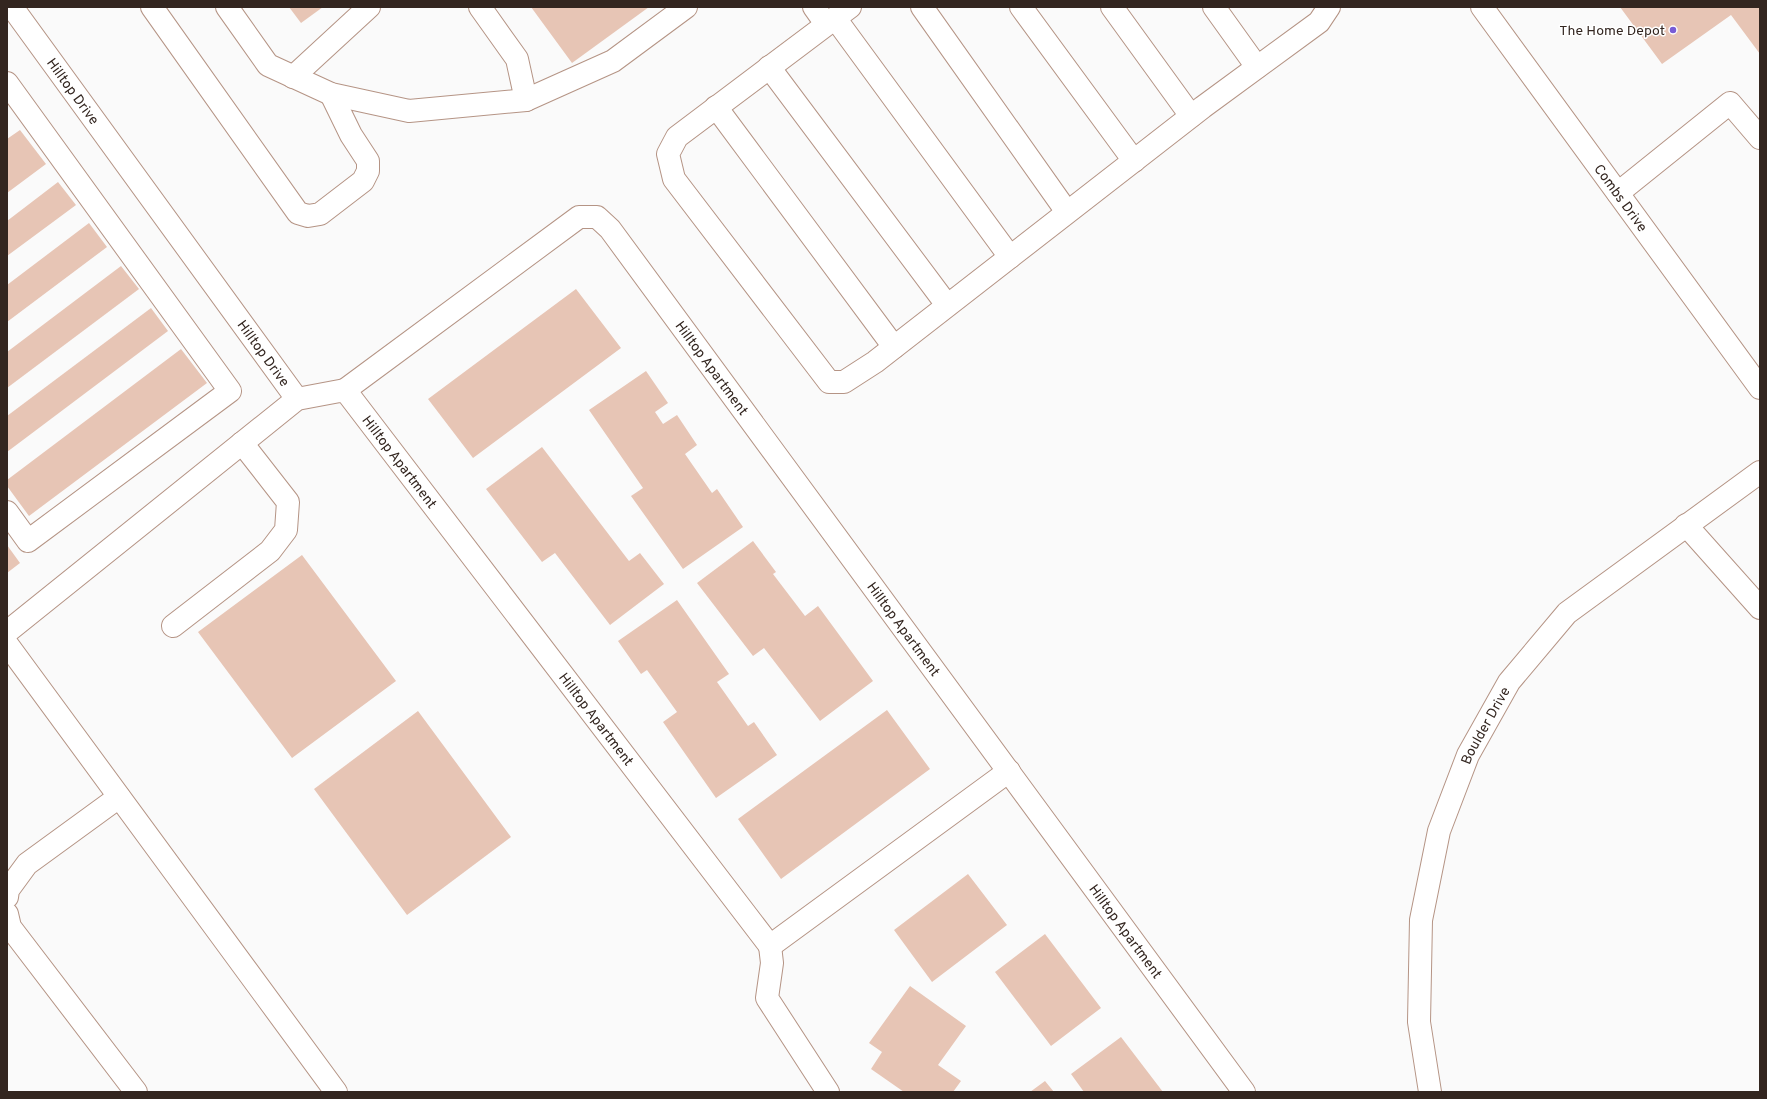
<svg xmlns="http://www.w3.org/2000/svg" width="1767" height="1099" viewBox="0 0 1767 1099" font-family="Overpass,sans-serif">
<style>
.building{fill:#e7c5b5}
.lines{fill:none;stroke-linecap:round;stroke-linejoin:round}
.minor-casing{stroke:#b59485;stroke-width:24}
.minor{stroke:#fff;stroke-width:22}
.poi-dot{fill:#785cd6;stroke:#fff;stroke-width:1.5}
.labels{text-anchor:middle;stroke-width:3;stroke-linejoin:round;paint-order:stroke}
.poi-label{font-size:14px;fill:#332620;stroke:#fff;text-anchor:end}
.street-label{font-size:14px;fill:#332620;stroke:#fff}
</style>
<rect width="100%" height="100%" fill="#fafafa"/>
<path class="building" d="M289 7H323L301 23Z
M531 7H649L572 63Z
M1620 7H1760V54L1731 15 1662 64Z
M20 130 46 164 7 193V139Z
M58 182 76 205 7 256V221Z
M89 223 107 247 7 322V285Z
M121 266 139 289 7 388V352Z
M576 289 621 348 473 458 428 399Z
M151 308 168 331 7 452V416Z
M181 349 207 383 29 516 7 486V480Z
M646 371 668 403 655 412 663 424 677 415 697 445 685 454 712 493 717 489 743 527 683 569 631 496 643 488 589 410Z
M542 447 629 561 640 553 664 584 610 625 555 553 542 562 486 489Z
M753 541 776 572 773 574 805 616 818 606 873 681 820 721 764 648 753 656 697 583Z
M7 545 20 563 7 573Z
M302 555 396 681 292 758 198 632Z
M677 600 729 674 717 682 748 726 754 722 777 755 716 798 663 722 677 712 647 670 641 674 618 641Z
M887 710 930 769 781 879 738 819Z
M418 711 511 837 407 915 314 789Z
M968 874 1007 925 932 982 894 930Z
M1045 934 1101 1008 1051 1046 995 972Z
M910 986 966 1026 938 1065 961 1081 953 1092H904L871 1069 882 1052 869 1043Z
M1121 1037 1163 1092H1084L1071 1074Z
M1045 1081 1054 1092H1030Z"/>
<g class="lines">
<g class="minor-casing">
<g id="minor">
<path id="s1" d="M12 7 297 399"/>
<path d="M152 7 298 213 308 216 320 214 363 181 368 171V161L351 135 331 94"/>
<path d="M227 7 268 65 331 94 409 111 526 100 613 61 686 7"/>
<path d="M480 7 517 59 526 100"/>
<path d="M814 7 826 24"/>
<path d="M850 7 677 137 668 154 674 179 829 382H844L875 362 1203 107 1319 22 1329 7"/>
<path d="M922 7 1067 212"/>
<path d="M1021 7 1134 161"/>
<path d="M1112 7 1191 116"/>
<path d="M1214 7 1257 67"/>
<path id="s2" d="M1482 7 1760 388"/>
<path d="M835 18 1010 257"/>
<path d="M769 67 947 305"/>
<path d="M293 77 369 7"/>
<path d="M7 83 230 391 28 541 7 512"/>
<path d="M716 107 894 347"/>
<path d="M1618 193 1730 103 1760 138"/>
<path id="s3" d="M345 390 579 217H597L610 229 1244 1092"/>
<path d="M1686 525 1760 608"/>
<path d="M173 626 270 551 286 530 288 502 242 443"/>
<path id="s4" d="M7 632 297 399 345 390 770 946 1009 771"/>
<path d="M7 644 336 1092"/>
<path d="M7 897 8 890 27 864 119 797"/>
<path d="M7 914 10 927 136 1092"/>
<path d="M770 946 772 963 767 998 828 1092"/>
<path id="s5" d="M1430 1092 1419 1022 1421 920 1439 831 1468 755 1509 682 1567 613 1760 472"/>
</g>
</g>
<use href="#minor" class="minor"/>
</g>
<circle class="poi-dot" cx="1673" cy="30" r="4"/>
<g class="labels">
<g class="poi-label">
<text x="1665" y="35">The Home Depot</text>
</g>
<g class="street-label">
<text dy="5" stroke="none"><textPath href="#s1" startOffset="104">Hilltop Drive</textPath></text>
<text dy="5" stroke="none"><textPath href="#s2" startOffset="236">Combs Drive</textPath></text>
<text dy="5" stroke="none"><textPath href="#s1" startOffset="428">Hilltop Drive</textPath></text>
<text dy="5" stroke="none"><textPath href="#s3" startOffset="499">Hilltop Apartment</textPath></text>
<text dy="5" stroke="none"><textPath href="#s4" startOffset="511">Hilltop Apartment</textPath></text>
<text dy="5" stroke="none"><textPath href="#s3" startOffset="823">Hilltop Apartment</textPath></text>
<text dy="5" stroke="none"><textPath href="#s4" startOffset="835">Hilltop Apartment</textPath></text>
<text dy="5" stroke="none"><textPath href="#s5" startOffset="379">Boulder Drive</textPath></text>
<text dy="5" stroke="none"><textPath href="#s3" startOffset="1198">Hilltop Apartment</textPath></text>
</g>
</g>
<rect width="1767" height="1099" fill="none" stroke="#332620" stroke-width="16"/>
</svg>
